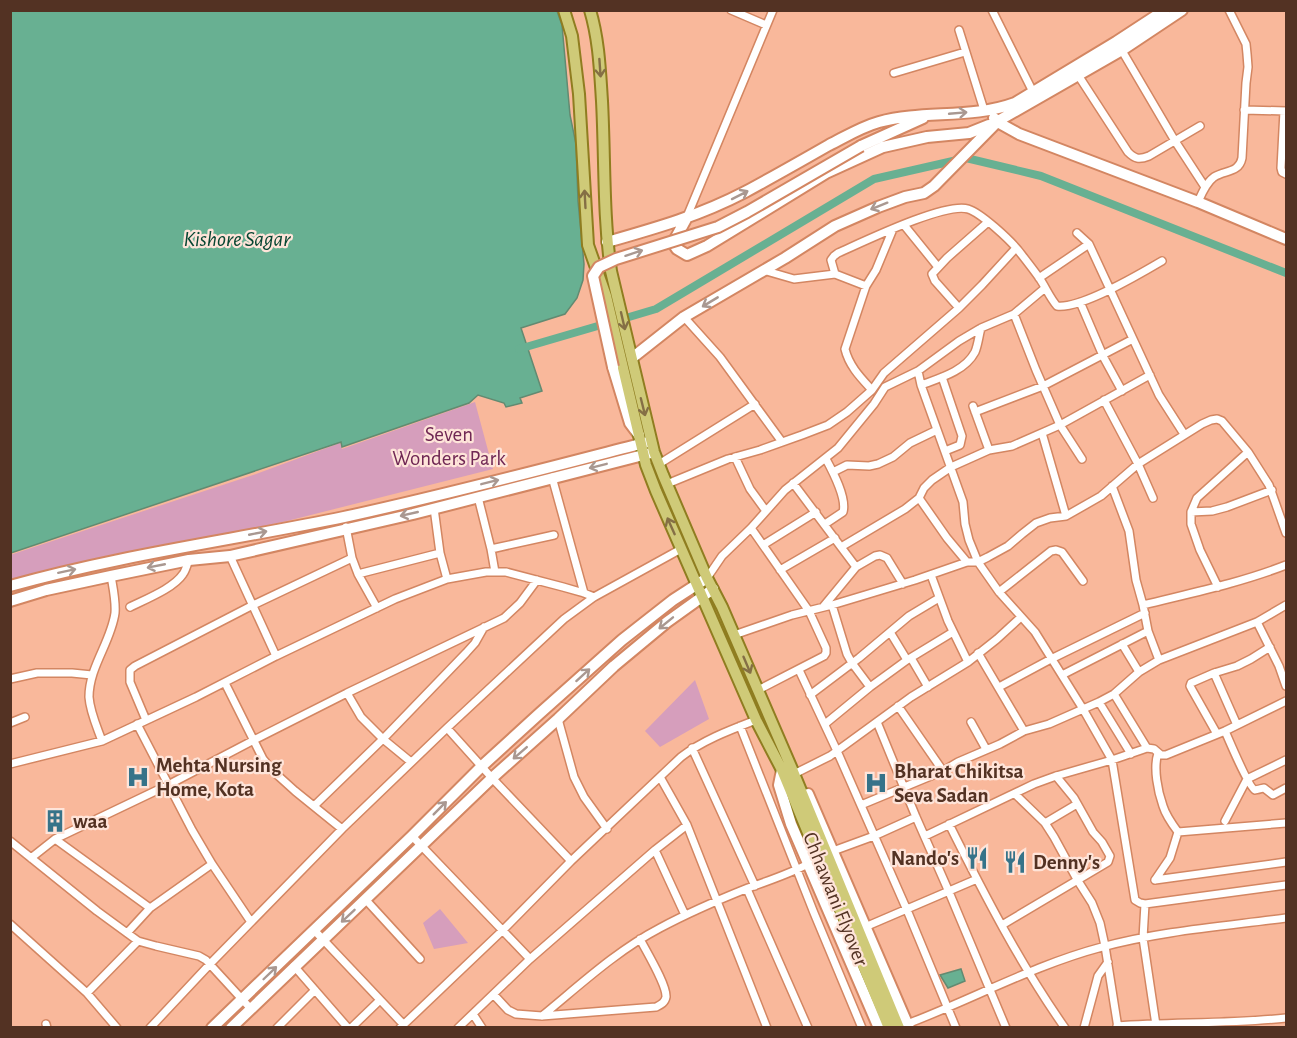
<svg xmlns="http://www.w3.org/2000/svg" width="1297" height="1038" viewBox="0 0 1297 1038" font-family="'Alegreya Sans',sans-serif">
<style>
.green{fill:#d69ebc}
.water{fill:#68b092;stroke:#628a71;stroke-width:1.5}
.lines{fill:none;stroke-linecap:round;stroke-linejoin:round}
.canal{stroke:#68b092;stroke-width:8}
.street-casing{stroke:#d38662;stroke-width:10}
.secondary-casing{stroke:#d38662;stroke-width:14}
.primary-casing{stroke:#8f7d20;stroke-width:14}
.street{stroke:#fff;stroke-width:7}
.secondary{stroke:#fff;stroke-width:10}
.primary{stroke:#cfca78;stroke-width:10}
.secondary-bridge-casing{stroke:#d38662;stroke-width:14;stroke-linecap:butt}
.secondary-bridge{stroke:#fff;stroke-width:10}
.oneway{stroke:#856f45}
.oneway2{stroke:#a99891}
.labels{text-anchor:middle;stroke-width:4.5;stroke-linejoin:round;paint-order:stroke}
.park-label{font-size:21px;fill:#702754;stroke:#fee4d9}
.poi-label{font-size:21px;font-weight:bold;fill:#533223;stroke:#fee4d9;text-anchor:start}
.street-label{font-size:21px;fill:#533223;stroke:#fee4d9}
.water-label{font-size:22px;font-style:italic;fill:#074632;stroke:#fee4d9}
</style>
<rect width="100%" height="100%" fill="#f9b89b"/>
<path class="green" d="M475 402 493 469 287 521 101 561 57 568 11 582 10 555 253 475 340 443 342 449Z
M695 680 709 719 660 747 645 731Z
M440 909 468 943 434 949 423 923Z"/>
<path class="water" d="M10 11H557L562 25 570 115 576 144 578 201 584 264 583 280 577 298 565 314 521 328 542 391 520 398 522 403 506 407 504 403 478 395 469 403 342 447 341 442 11 553Z
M961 969 965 981 948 988 940 975Z"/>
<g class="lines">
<path class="canal" d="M619 320 656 309 874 179 966 158 1041 176 1286 273
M519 349 608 323"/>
<g class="street-casing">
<path id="street" d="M731 10 766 25
M992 10 1033 92
M959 30 984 110
M1121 49 1175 141 1205 187
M894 73 965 52
M1078 75 1128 152C1135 159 1139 160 1149 156L1200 126
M1244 110 1286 111
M1284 111 1281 168 1282 172 1286 174
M1198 202C1202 193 1206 183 1214 177 1225 170 1239 173 1242 158L1246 83 1248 67 1247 54 1246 44 1229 10
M686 219 773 10
M904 225 938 267
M1077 233 1089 244 1159 395 1184 434
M763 270 794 279 835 274 866 286
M835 274 831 260 834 256 838 253C863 242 945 202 968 209 981 213 1009 239 1018 250 1025 259 1033 269 1040 279 1046 288 1050 298 1057 306 1081 309 1140 274 1162 261
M1039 278 1089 244
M1080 302 1104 358 1122 391
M959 308 935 281 932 274 947 258 988 222
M1014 314 1036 370 1060 425 1082 459
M684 317 720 357 782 442
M918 371 921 385 963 502 965 524 969 540 978 562 999 592 1035 632 1083 709 1112 760 1135 900 1140 903 1145 904 1286 885
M942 377 962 436 960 445 945 451
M921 385C940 378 965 371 975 352 978 345 979 335 981 328
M872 390C861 378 849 366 845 349L866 286 876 270 893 229
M1104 400 1138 464 1153 498
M973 406 989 450
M975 412 1043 386 1133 339
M1042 433 1066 516
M735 457 750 489 766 511
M659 464 755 404
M833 472 847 465 869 466 878 464 893 457 910 443 937 430
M552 477 584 593
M793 483 856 567
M667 484 728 459 760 450 802 435 828 425 847 412 872 390 884 373 959 308 982 285 1016 248
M1112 486 1129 531 1136 580 1143 605 1148 631 1159 660
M478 497 491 549 495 572
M919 498 947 538 967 562
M434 508 440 553 447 579
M1191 512 1212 511 1227 507 1272 490
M825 524 843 512C847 498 833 472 826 459
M346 527 352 558 358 574 377 608
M751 528 809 611 826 648V653L824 656 758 690
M763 545 816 512
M841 547 905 509 919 498 924 488 932 480 951 467 989 450 1012 446 1060 425 1150 375
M491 549 554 535
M230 556 276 656
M780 570 835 538
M358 574 440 553
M931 575 948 621 968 662
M707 578 722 556 751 528 785 490 838 448 874 404 885 387 918 371 959 341 981 328 1014 314 1045 288
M1218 587 1200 550 1191 524V512L1197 498 1248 452
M999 592 1051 551 1056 550 1062 552 1083 581
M832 605 847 654 852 663 870 687
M1143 605C1191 593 1240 583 1286 565
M130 607C146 599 174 588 183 574 186 570 187 564 189 560
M823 607 856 567 875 556 880 555 887 558 903 584
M1257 622 1279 666 1286 686
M890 632 907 660
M734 635 792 615 832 605 915 580 967 562H978L988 557 1008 546 1022 534 1036 523 1050 518 1066 516 1101 496 1138 464 1202 424 1211 420 1217 419 1222 421 1248 452 1269 485 1286 533
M1122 644 1139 672
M978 653 1024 731
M911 658 928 687
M799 670 837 751 907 910 956 1028
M1214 673 1237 725
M1062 675 1148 631
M10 679 37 673H72L92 675
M225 683 263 759 274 772 295 791 342 829
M999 687 1051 659 1145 613
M347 693 361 717 383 739 411 762
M1114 694 1147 748
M810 695 859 658 909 616 939 598
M1099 702 1131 754
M898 706 943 771
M558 719 574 777 584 797 607 829
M146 720 130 682V670L135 666 253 605 352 558
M877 722 916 817 949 892 1006 1028
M971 722 986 749
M10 723 25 717
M137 724 192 830 212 864 251 922
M825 724 870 687 907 660 953 632
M740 726 814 913 862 1028
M447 728 492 778 571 861
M1225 731C1229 740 1249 788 1255 790 1257 790 1263 788 1264 788L1273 795 1286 788
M1217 734 1191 688 1190 686 1191 683 1214 673 1237 666 1251 659 1270 647
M102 741C97 727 90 712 89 697 89 667 111 642 115 613 116 601 113 588 111 576
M692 748 755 886
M1158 753C1153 768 1158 792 1163 806 1166 816 1172 824 1178 832
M10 764 102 741 196 697 276 656 395 599 447 579 486 572H506L563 587 584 593 594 597
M794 774 830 756 911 697 968 662 997 639 1021 617
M660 777 687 825 767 1028
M1015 794 1045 823 1054 837 1078 881 1092 903 1100 923 1105 946 1118 1028
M861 805 943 771 958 762 1000 744 1024 731 1049 724 1099 702 1114 694 1139 672 1159 660 1257 622 1286 605
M314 806 383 739 466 653 475 643 484 627
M1225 821 1247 779 1286 760
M1045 823 1077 804
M949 824C984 894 1020 964 1065 1028
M412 836 530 959
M925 836 1034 784 1056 776 1112 760 1147 748 1154 749 1161 755H1166L1225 731 1286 701
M55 839 150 908
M10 841 97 911 138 941 156 946 199 956 206 960 251 1009
M655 850 685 915
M833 851 874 836 916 817
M31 858 55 839 168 785 254 740 347 693 504 618 520 603 537 580
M1155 880 1170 858 1178 832 1286 823
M1155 880 1286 862
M747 889 808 1028
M366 900 420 959
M1145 904 1143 938 1156 1025
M10 924 87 993 117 1028
M1002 925 1108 862 1110 856 1102 842 1093 832 1074 798 1056 776
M865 927 977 879
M314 930 403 1024
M127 933 150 908 212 864
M294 966 348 1028
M87 993 138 941
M494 995 508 1010 516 1014 542 1016 656 1007C660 1005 665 1003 666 997 667 985 646 951 640 939
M473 1014 482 1028
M542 1016C580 985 616 951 660 928 688 913 718 900 748 888 768 881 789 874 808 864
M46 1024 47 1028
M907 1024C973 999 1034 965 1102 947 1160 931 1226 926 1286 918
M1117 1026C1174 1022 1231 1024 1286 1018
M150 1028 210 964 342 829 447 728 564 619 594 597 681 549
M277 1028 315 990
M351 1028 380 1000
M400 1028 503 930 571 861 681 757C703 740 730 730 756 720
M458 1028 530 959 655 850 687 825
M1084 1028 1098 976 1108 962"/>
</g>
<g class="secondary-casing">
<path id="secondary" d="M994 118 1001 124 1019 134 1198 202 1286 239
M861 146 923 118
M686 219 673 243 677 249 687 255 707 246 826 173 883 147 927 137 969 133 989 125
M607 242C656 228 699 216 745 192 773 177 801 161 829 145 845 137 861 127 879 122 923 110 972 119 1015 103L1116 42 1165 10
M632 358 684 317 785 258 835 226 878 207 905 197 924 193 934 186 998 121 1122 50 1182 10
M613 367 630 423 639 435
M10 586C120 555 233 540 344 517 446 495 547 468 648 442
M10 601 46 590 111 576 189 560 230 556 413 514 651 453
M782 770 779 785 791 824 879 1028
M808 794 909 1028
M212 1028 412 836 482 766 539 714 622 640 673 600 707 578
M231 1028 492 778 558 719 614 666 667 622 713 589"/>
</g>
<g class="primary-casing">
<path id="primary" d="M564 10 572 36 579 94 588 245 606 296 646 465 656 491 756 720 782 770 889 1028
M590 10C599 40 600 71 602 101 605 158 603 215 611 271L654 452 663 475 707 578 722 607 792 769 899 1028"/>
</g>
<use href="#street" class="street"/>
<use href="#secondary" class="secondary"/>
<use href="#primary" class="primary"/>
<g class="secondary-bridge-casing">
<path id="secondary-bridge" d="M613 367 593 276 599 267 616 259 718 227 747 212 861 146"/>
</g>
<use href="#secondary-bridge" class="secondary-bridge"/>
</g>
<defs><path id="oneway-shaft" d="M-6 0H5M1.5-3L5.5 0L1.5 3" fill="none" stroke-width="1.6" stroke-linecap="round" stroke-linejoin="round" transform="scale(1.5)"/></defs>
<g class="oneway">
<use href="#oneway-shaft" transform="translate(600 68) rotate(86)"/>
<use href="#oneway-shaft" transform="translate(585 199) rotate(-93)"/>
<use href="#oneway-shaft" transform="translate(623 321) rotate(77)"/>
<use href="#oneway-shaft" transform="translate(643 407) rotate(76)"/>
<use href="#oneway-shaft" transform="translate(671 526) rotate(-114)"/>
<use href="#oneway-shaft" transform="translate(747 665) rotate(67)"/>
</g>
<g class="oneway2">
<use href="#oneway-shaft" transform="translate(958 113) rotate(-5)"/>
<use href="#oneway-shaft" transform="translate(740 195) rotate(-27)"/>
<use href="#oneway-shaft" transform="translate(879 206) rotate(158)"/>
<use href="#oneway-shaft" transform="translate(634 253) rotate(-18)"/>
<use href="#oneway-shaft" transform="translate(710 302) rotate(149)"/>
<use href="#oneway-shaft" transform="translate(598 466) rotate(166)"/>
<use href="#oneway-shaft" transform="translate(490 482) rotate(-14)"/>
<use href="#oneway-shaft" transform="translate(409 514) rotate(167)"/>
<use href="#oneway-shaft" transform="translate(258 533) rotate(-11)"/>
<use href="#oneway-shaft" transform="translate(156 566) rotate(169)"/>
<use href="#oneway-shaft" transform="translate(67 571) rotate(-12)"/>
<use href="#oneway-shaft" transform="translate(666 623) rotate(141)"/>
<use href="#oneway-shaft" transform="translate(583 675) rotate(-42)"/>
<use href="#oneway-shaft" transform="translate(520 753) rotate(139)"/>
<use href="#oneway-shaft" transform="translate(440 808) rotate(-45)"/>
<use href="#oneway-shaft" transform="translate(348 916) rotate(137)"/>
<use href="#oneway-shaft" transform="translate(270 973) rotate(-44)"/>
</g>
<defs>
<g id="hospital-bare" transform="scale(1.8)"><path d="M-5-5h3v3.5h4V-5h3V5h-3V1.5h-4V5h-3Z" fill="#367389" stroke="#fee4d9" stroke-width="2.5" paint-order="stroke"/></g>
<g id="building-bare" transform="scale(1.8)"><path d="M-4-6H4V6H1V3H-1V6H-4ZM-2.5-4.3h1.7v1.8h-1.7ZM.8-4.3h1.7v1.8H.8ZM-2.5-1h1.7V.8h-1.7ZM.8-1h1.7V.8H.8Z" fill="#367389" stroke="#fee4d9" stroke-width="2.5" paint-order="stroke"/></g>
<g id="restaurant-bare" transform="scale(1.8)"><path d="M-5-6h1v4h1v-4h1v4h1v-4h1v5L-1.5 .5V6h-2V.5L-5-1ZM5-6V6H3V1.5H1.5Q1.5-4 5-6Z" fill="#367389" stroke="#fee4d9" stroke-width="2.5" paint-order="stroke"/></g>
</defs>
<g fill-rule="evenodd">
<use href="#hospital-bare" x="138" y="777"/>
<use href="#hospital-bare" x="876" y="783"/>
<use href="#building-bare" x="55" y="821"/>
<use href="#restaurant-bare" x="977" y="858"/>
<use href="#restaurant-bare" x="1015" y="862"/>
</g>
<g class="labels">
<g class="park-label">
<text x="449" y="441">Seven<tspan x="449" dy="24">Wonders Park</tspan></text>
</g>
<g class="poi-label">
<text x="156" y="772">Mehta Nursing<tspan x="156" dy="24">Home, Kota</tspan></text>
<text x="894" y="778">Bharat Chikitsa<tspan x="894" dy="24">Seva Sadan</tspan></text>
<text x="73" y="828">waa</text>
<text x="959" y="865" text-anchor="end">Nando's</text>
<text x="1033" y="869">Denny's</text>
</g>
<g class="street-label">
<text transform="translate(836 899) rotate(68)" y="7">Chhawani Flyover</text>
</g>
<g class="water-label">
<text x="237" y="246">Kishore Sagar</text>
</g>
</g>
<rect width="1297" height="1038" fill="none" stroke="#533223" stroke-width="24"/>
</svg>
